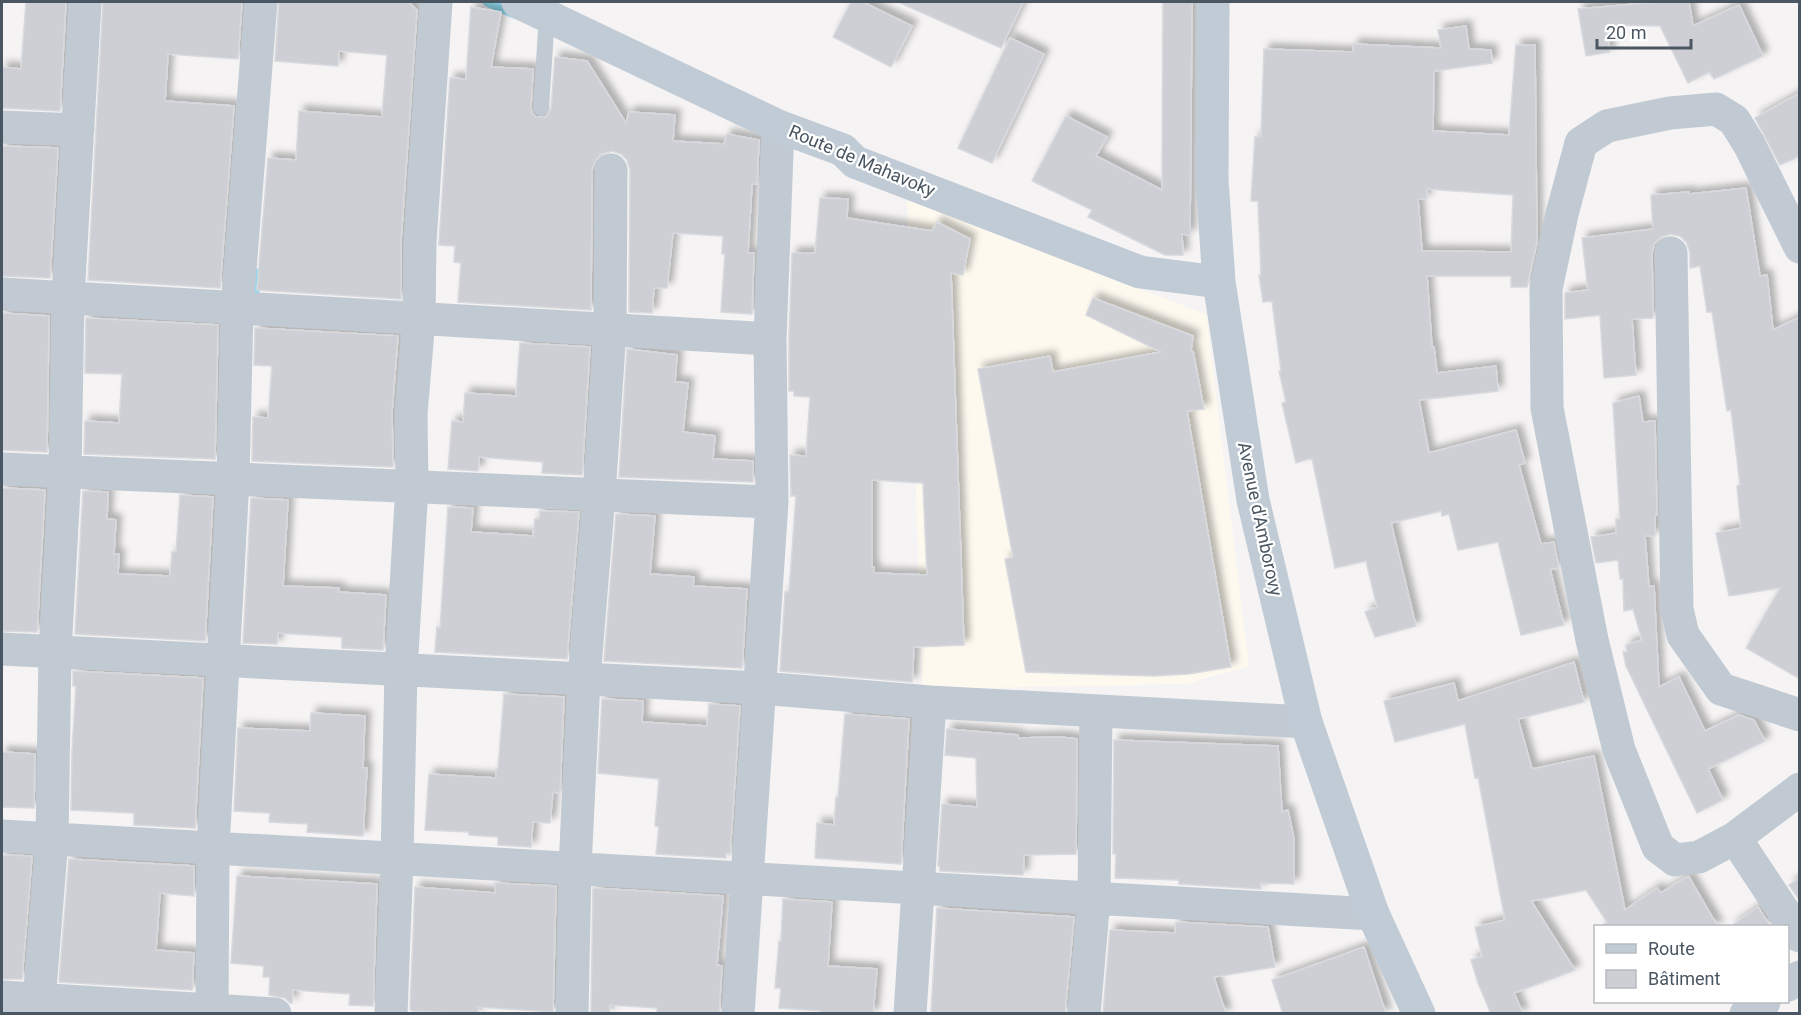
<svg xmlns="http://www.w3.org/2000/svg" width="1801" height="1015" viewBox="0 0 1801 1015" font-family="Roboto,sans-serif">
<style>
.commercial{fill:#fdf9ef}
.lines{fill:none;stroke-linecap:round;stroke-linejoin:round}
.stream{stroke:#90daee;stroke-width:9}
.building{fill:#cdcfd5;stroke:#d7d9de;stroke-width:1.5;fill-rule:evenodd;filter:url(#shadow)}
.lane{stroke:#c1cad2;stroke-width:16}
.street{stroke:#c1cad2;stroke-width:33}
.secondary{stroke:#c1cbd6;stroke-width:33}
.labels{text-anchor:middle;stroke-width:4.5;stroke-linejoin:round;paint-order:stroke}
.street-label{font-size:18px;fill:#4a5661;stroke:#fff}
</style>
<defs>
<filter id="shadow"><feDropShadow dx="5.5" dy="-5.5" stdDeviation="3" flood-color="#0004"/></filter>
</defs>
<rect width="100%" height="100%" fill="#f5f3f3"/>
<path class="commercial" d="M907 200 1206 314 1249 666 1186 684 922 689Z"/>
<g class="lines">
<path class="stream" d="M487 2 514 14
M254 304 256 273"/>
</g>
<path class="building" d="M26 2H66L60 111 2 108V67L21 69Z
M103 2H242L238 59 168 54 165 101 234 106 220 288 88 280Z
M279 2H408L417 10 401 241V299L257 290 268 158 296 160 299 111 382 117 387 55 339 51 338 66 275 61Z
M851 2H863L912 26 891 67 833 37Z
M898 2H1023L1001 48Z
M1163 2H1192L1190 235 1182 234 1183 255H1165L1088 217 1092 210 1032 181 1066 116 1107 137 1096 156 1162 190Z
M1659 2H1689L1693 26 1739 5 1763 56 1714 79 1709 72 1688 83 1660 26 1606 25 1610 52 1586 56 1578 9Z
M471 7 501 12 491 67 533 69 531 107 532 113 536 117H546L551 109 555 57 587 61 626 123 629 112 675 115 673 141 724 144 727 134 759 140 757 184H752L748 253H754L752 314 721 312 725 254H722L723 236 673 233 667 288H654L652 313 629 312 630 170 627 160 621 154 612 151 601 154 595 161 592 170 591 310 458 302 461 263 454 262 455 246 439 245V243L450 78 466 79Z
M1466 26 1469 49 1491 50 1492 63 1434 71 1433 131 1509 135 1516 45H1535L1537 242 1527 287H1511V276H1427L1432 347H1434L1437 373 1496 366 1498 391 1419 400 1429 453 1516 430 1525 463 1519 465 1541 544 1554 542 1559 568 1550 569 1564 625 1521 635 1498 542 1458 550 1449 514 1442 516 1441 511 1391 523 1416 626 1375 637 1365 612 1377 607 1366 561 1335 568 1312 458 1296 463 1282 403 1286 402 1279 371H1281L1272 301 1263 302 1259 275H1261L1258 201H1251L1255 137H1261L1264 49 1353 52V44L1441 48 1438 30ZM1427 189 1513 195 1511 252 1422 251 1418 199H1426Z
M1010 38 1044 54 992 163 958 148Z
M1800 93V156L1780 165 1755 118Z
M2 146 58 148 50 278 2 276Z
M1746 188 1760 276 1767 275 1773 330 1800 317V679L1746 648 1780 588 1729 596 1716 533 1741 528 1737 486 1740 485 1731 410 1727 411 1712 312H1707L1700 266 1690 268V253L1687 243 1680 236 1670 234 1661 237 1654 244 1652 253 1653 318 1632 319 1636 375 1604 378 1600 315 1565 319V293L1588 290 1582 238 1653 229 1651 195 1689 192V194Z
M820 198 848 199 847 218 932 231 937 222 970 239 963 275 951 273 964 645 914 647 912 682 780 671 785 592H789L796 496H791L790 455 806 456 810 397 794 396V391H789V339L792 253H815ZM872 480 923 483 927 575 874 573V567H872Z
M1093 298 1193 336 1191 351H1193L1204 409 1187 411 1231 667 1188 674 1153 676 1026 672 1005 559 1013 557 978 369 1050 356 1053 372 1161 352 1086 315Z
M2 313 49 316 47 452 2 450Z
M86 318 218 325 215 459 84 454 85 421 119 423 122 374 85 373Z
M255 328 398 336 392 412 393 467 252 461 253 417 268 418 272 366 254 365Z
M520 343 590 347 582 475 542 473 543 462 479 457 478 471 448 469 452 421 463 422 465 393 516 396Z
M627 349 677 355 675 382 688 383 683 432 715 436 713 459 753 461V482L619 477Z
M1639 396 1643 422 1655 421 1657 515H1655V536H1645L1649 587 1654 586 1659 687 1679 677 1705 731 1739 715 1754 720 1765 741 1708 769 1723 800 1697 813 1626 666 1623 652H1627L1626 645 1642 640 1633 609 1624 611 1623 579H1620L1618 560 1596 563 1591 537 1616 533V519H1620L1613 403Z
M2 488 45 490 37 632 2 631Z
M83 491 108 492 107 519 116 520 114 554H119L118 574 170 576 172 552H176L180 495 213 497 205 641 75 634Z
M251 498 288 500 283 586 339 588 338 592 386 595 383 650 342 648V637L278 633 277 644 243 643Z
M448 507 473 508 471 532 533 536 535 519H539L540 511 579 512 567 659 435 652 437 627 440 628Z
M616 514 655 516 650 574 694 577 693 586 747 589 742 668 604 661Z
M1574 662 1584 702 1518 719 1532 769 1594 756 1625 910 1657 888 1661 893 1685 878 1689 877 1718 927H1600L1607 922 1586 890 1531 901 1575 970 1514 993 1523 1014H1491L1478 983 1471 960 1482 956 1475 927 1505 920 1478 777 1475 778 1465 724 1395 742 1384 701 1454 683 1458 701Z
M73 671 203 678 195 828 134 825V813L71 810 72 751 76 686H73Z
M504 694 564 697 560 793 553 792 550 823 533 822 531 847 498 845V837L469 835V832L425 830 429 774 496 778V769H498Z
M602 699 643 701 642 722 707 726 709 704 740 706 730 854 726 853V858L656 854 659 827 655 826 659 779 598 773Z
M311 713 365 716 363 768H367L363 836 307 832 308 824 269 822 270 813 234 811 238 728 310 731Z
M845 714 909 719 901 864 815 858 817 823 834 825 836 797H838Z
M947 729 1018 735V738L1060 737 1077 739 1076 854 1024 855 1023 875 940 871V866H938L942 804 977 807 976 758 945 755Z
M1114 740 1278 746 1282 812 1288 810 1294 839V884L1260 883 1261 889 1179 884V880L1115 878 1116 854H1113Z
M2 752 35 754 34 808 2 807Z
M2 855 32 856 22 979H2Z
M69 859 194 866V896L160 893 156 950 194 953 192 990 59 982Z
M237 876 377 884 373 1006 349 1005 350 994 293 990 292 1003H290L285 998 269 995 270 977H263L264 966 231 963Z
M1800 878V901L1789 885Z
M495 883 556 886 553 1012 478 1007V1014L412 1011 410 1009 415 887 495 893Z
M593 888 723 896 717 965 722 966 719 1014H657V1008L610 1005 609 1013 591 1012Z
M783 899 832 902 828 966 877 969 873 1014H821V1011L779 1008 781 988H775L779 941H781Z
M1758 907 1771 927H1730Z
M937 908 1074 917 1065 1014H931Z
M1176 922 1268 927 1275 967 1214 977 1226 1014H1103L1110 930 1175 933Z
M1364 947 1386 1014H1283L1272 980Z"/>
<g class="lines">
<path class="lane" d="M541 108 547 15"/>
<path class="street" d="M2 127 78 130
M1800 247 1749 144 1734 120 1716 109 1670 113 1607 126 1581 143 1562 214 1546 289 1547 408 1592 640 1619 750 1658 847 1675 860 1699 857 1735 838 1800 789
M1671 253 1677 609 1683 635 1721 689 1800 715
M2 294 770 339
M2 469 772 502
M2 649 760 688 930 702 1306 722
M2 836 1373 914
M1735 838 1800 936
M1788 985 1800 977
M2 997 275 1014
M38 1014 52 839 55 652 65 472 68 298 85 2
M212 1014 213 848 233 479 237 308 261 2
M391 1014 397 858 401 670 412 486 411 414 419 319 420 242 436 2
M572 1014 575 868 584 679 599 495 610 330 611 170
M738 1014 772 502 770 339 778 126
M910 1014 930 702
M1084 1014 1094 898 1096 712
M1746 1014 1764 1002"/>
<path class="secondary" d="M518 2 778 126 843 150 855 162 1140 272 1219 282
M1213 2 1212 180 1219 282 1253 500 1306 722 1373 914 1419 1014"/>
</g>
<g class="labels">
<g class="street-label">
<text transform="translate(862 161) rotate(23)" y="6">Route de Mahavoky</text>
<text transform="translate(1260 519) rotate(78)" y="6">Avenue d'Amborovy</text>
</g>
</g>
<rect width="1801" height="1015" fill="none" stroke="#4a5661" stroke-width="6"/>
<rect x="1594" y="925" width="195" height="78" fill="#ffffff" stroke="#b7bbc0" stroke-width="1.5"/>
<rect x="1606" y="944" width="30" height="9" fill="#c1cbd6" stroke="#b7bbc0" stroke-width="1.5"/>
<text x="1648" y="955" font-size="18" fill="#4a5661">Route</text>
<rect x="1606" y="970" width="30" height="18" fill="#cdcfd5" stroke="#b7bbc0" stroke-width="1.5"/>
<text x="1648" y="985" font-size="18" fill="#4a5661">Bâtiment</text>
<path d="M1597 39v9h94v-9" fill="none" stroke="#4a5661" stroke-width="3"/>
<text x="1606" y="39" font-size="18" fill="#4a5661" stroke="#ffffff" stroke-width="4.5" paint-order="stroke">20 m</text>
</svg>
